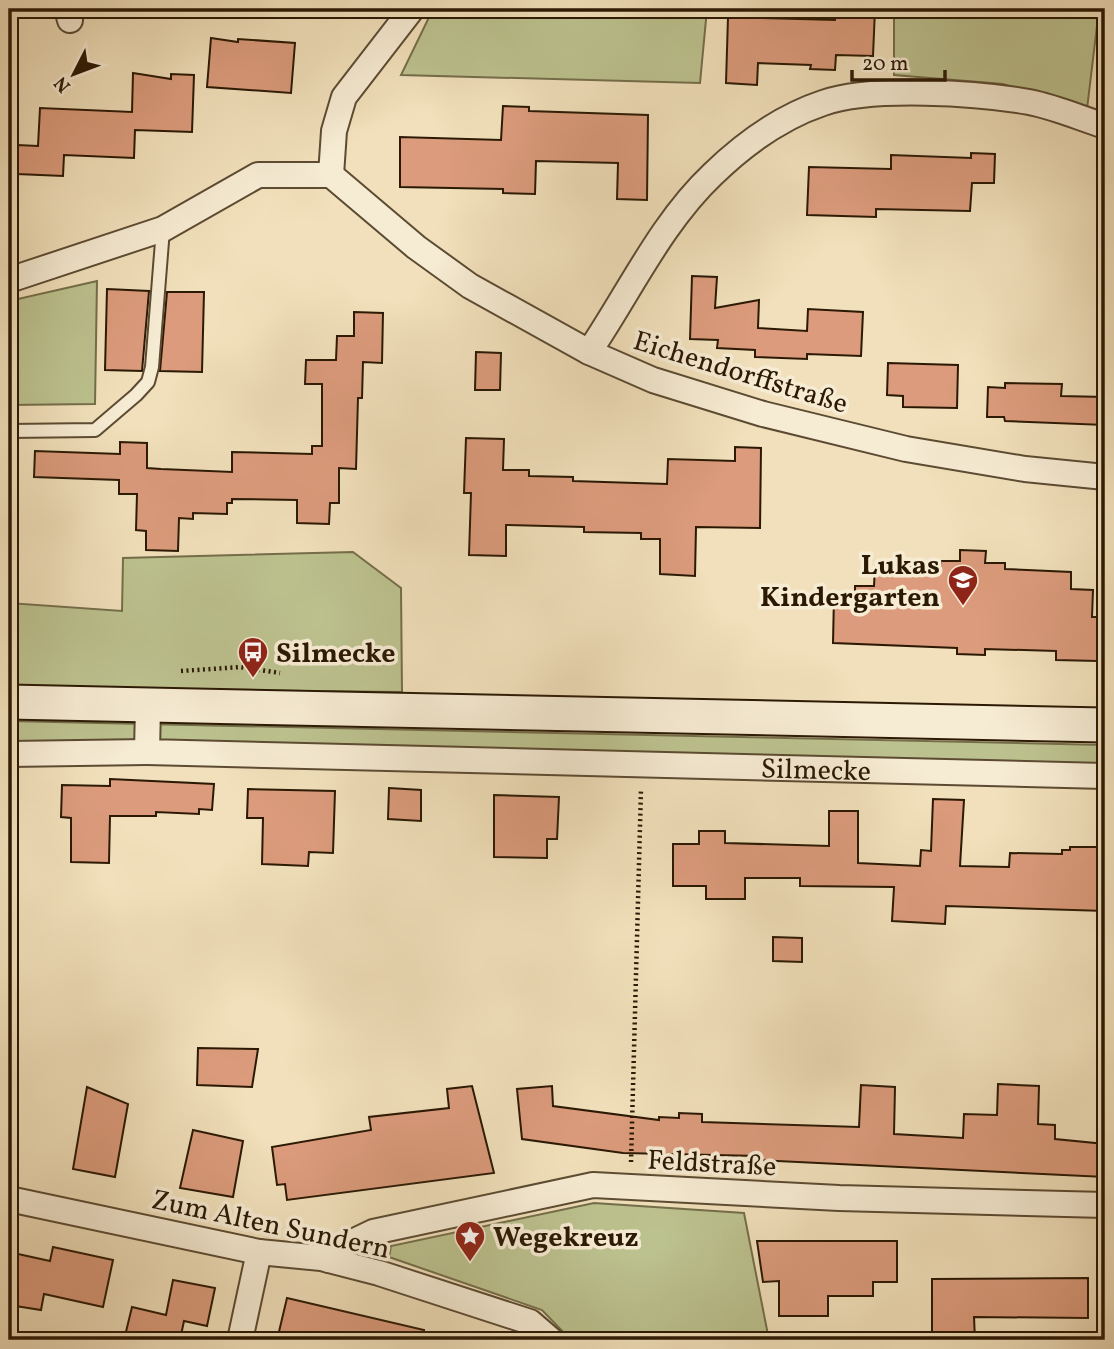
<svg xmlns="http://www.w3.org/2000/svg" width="1114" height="1349" viewBox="0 0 1114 1349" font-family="Vollkorn,serif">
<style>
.green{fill:#bcc28f;stroke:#746e4a;stroke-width:2}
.building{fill:#db9b7c;stroke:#2b1904;stroke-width:2}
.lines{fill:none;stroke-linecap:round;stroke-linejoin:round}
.lane-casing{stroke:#5c4b32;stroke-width:16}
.street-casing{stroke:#5c4b32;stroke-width:28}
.secondary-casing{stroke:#2b1904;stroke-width:37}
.path{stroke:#2b1904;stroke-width:4.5;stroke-dasharray:2 3.5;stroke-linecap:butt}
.lane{stroke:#f6ebd3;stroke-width:12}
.street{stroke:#f6ebd3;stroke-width:24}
.secondary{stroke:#f6ebd3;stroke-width:33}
.labels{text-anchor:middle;stroke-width:7;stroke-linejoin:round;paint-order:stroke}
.street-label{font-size:28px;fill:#2b1904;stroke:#f6ebd3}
.poi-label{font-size:28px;font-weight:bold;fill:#2b1904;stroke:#f6ebd3;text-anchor:start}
</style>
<rect width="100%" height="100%" fill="#f1e0bb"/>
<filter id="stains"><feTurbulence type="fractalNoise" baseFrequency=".00286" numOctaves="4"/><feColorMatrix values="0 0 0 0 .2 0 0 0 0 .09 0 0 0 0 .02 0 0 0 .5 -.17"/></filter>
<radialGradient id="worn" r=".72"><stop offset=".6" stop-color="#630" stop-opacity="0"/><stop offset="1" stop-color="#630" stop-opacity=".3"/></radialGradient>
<path class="green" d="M433 9H707L700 83 401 75Z
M894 9H1099L1087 109 1003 84 894 75Z
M97 281 95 404 9 405V301Z
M353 552 401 588 402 692 9 688V603L122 611 123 558Z
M9 721 1105 745V766L9 745Z
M594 1203 744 1213 769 1340H571L542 1310 389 1257 391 1246Z"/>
<path class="building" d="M836 9H875L873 56 836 55 835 70 810 69 811 65 758 63 757 85 726 83 728 17 835 20Z
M211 38 238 42V39L295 43 291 93 207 87Z
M133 73 171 79V74L194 75 192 132 135 130 134 158 64 155 63 176 17 174 18 145 38 146 40 108 132 112Z
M503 106 529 107V111L648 115 647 200 617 199 618 163 536 161 535 194 503 193V189L400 187V137L501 140Z
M971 153 995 154 994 183H972L970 211 876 209V217L807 215 809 167 891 169V155L971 158Z
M692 276 717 277 715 308 759 300 758 328 807 331 808 309 863 312 861 356 807 354V359L755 357V350L717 348 718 340 690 339Z
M107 289 149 291 142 371 105 370Z
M167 292H204L202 372 160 371Z
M354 312 383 313 382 363 363 362 362 398H358L356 469 339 468V503H330L329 524 297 523V500L232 499V503H227V514L193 513V519L179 518 178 551 146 550V531L136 530 137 494H119V480L34 477 35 451 120 454V442L147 443V468L161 469 232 472V452L312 454V446H322V384H305L306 360H336L337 336H354Z
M476 352 501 353 500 390H475Z
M888 363 958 365 957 408 903 407V396L887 395Z
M1005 383 1062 384 1061 396 1105 397V425L1005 421 1004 417H987L988 387 1005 388Z
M466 438 504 439 503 470H529V476L573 477V481L667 484 668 459 735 461V447L761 448 760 528 696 527 695 576 660 574V539H641V533L584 532V527L506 525V556L469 555 471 493H464Z
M960 550 986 551 985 563H1005V569L1071 572V589L1093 590 1092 617H1100L1098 661 1056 660V651L985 649V655L957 654V648L833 643 834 596 855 597V586H874L875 566 940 568 941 561H960Z
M110 779 214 784 212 810 199 809V814L156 812V816H110L109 863 71 862V818L61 817 62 785 110 786Z
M389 788 421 790V821L388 819Z
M248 789 335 791 333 853 309 852 308 866 262 864 263 818H247Z
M494 795 559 797 557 839H547V858L494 857Z
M933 799 964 800 960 866 1009 867 1010 853 1062 854V850H1070V847H1105V911L946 906 945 924 892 921 894 887 800 886V878H745V899H706V886H673V844H699V831H725V843L829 846V811H858V863L920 866 921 850 931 851Z
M773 937 802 938V962L773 961Z
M198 1048 258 1049 252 1087 197 1085Z
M998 1084 1039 1086 1038 1124 1055 1125V1139L1105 1144V1177L758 1160V1156L623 1153 522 1139 517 1089 552 1086 553 1106 659 1120V1117L679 1118V1113L702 1114V1122L859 1127 861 1085 895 1087 894 1134 963 1138 964 1114 997 1115Z
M472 1086 494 1173 287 1200 285 1184 277 1185 272 1147 371 1130 369 1117 449 1108 447 1089Z
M87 1087 128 1104 115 1177 73 1169Z
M193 1130 243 1141 233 1197 180 1188Z
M757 1241H897V1282H873V1296H828V1316H779V1281L763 1282Z
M53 1247 113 1260 103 1307 44 1294 41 1310 9 1305V1252L50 1261Z
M1088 1278V1318L974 1317 975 1340H932V1279Z
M173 1280 215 1288 207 1326 184 1321 180 1340H124L132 1307 166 1315Z
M287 1298 424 1330 423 1340H277Z"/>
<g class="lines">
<g class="lane-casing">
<path id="lane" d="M9 431 95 430 136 395 148 382 152 367 163 229"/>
</g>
<g class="street-casing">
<g id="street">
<path d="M67 9 70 20"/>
<path d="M331 175 416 247 470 286 589 352 653 380 763 414 906 449 1025 469 1105 477"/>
<path d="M331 175 334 131 344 97 412 9"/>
<path d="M9 280 163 229 258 175H331"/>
<path d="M589 352C629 293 661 223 713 174 745 143 781 117 823 103 872 86 978 93 1029 102 1055 107 1080 118 1105 126"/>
<path id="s1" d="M148 705 147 752 1105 776"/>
<path d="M9 754 147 752"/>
<path d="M9 1199 259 1252 321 1258 379 1273 530 1322 551 1340"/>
<path d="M329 1260 346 1245 373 1232 593 1185 839 1198 1105 1205"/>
<path d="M240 1340 259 1252"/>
</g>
</g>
<g class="secondary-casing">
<path id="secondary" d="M9 702 1105 725"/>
</g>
<path class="path" d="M181 671 240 667 280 673
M631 1162 641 789"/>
<use href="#lane" class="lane"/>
<use href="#street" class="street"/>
<use href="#secondary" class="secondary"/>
</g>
<defs>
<g id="school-pin" transform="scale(1.575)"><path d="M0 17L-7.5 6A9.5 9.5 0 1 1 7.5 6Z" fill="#8f2418" stroke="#f6ebd3"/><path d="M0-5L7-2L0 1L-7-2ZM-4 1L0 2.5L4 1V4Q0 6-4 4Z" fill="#fff"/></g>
<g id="bus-pin" transform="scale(1.575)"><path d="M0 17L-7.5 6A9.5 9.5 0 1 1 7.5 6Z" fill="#8f2418" stroke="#f6ebd3"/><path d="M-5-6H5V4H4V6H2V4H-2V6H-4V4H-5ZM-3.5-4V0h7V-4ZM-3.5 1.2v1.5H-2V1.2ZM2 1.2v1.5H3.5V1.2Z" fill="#fff"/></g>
<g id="sight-pin" transform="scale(1.575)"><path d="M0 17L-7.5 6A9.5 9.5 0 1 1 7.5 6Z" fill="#8f2418" stroke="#f6ebd3"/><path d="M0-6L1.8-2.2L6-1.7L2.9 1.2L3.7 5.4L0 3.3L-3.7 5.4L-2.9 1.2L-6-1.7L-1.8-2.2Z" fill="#fff"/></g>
</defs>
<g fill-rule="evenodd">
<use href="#school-pin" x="963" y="580"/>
<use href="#bus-pin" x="253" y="652"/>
<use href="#sight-pin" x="470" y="1236"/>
</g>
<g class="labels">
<g class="street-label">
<text transform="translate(741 371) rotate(17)" y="10">Eichendorffstraße</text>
<text dy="10" stroke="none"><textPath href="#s1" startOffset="716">Silmecke</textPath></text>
<text transform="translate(712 1162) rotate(3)" y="10">Feldstraße</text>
<text transform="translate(271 1223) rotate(12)" y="10">Zum Alten Sundern</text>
</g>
<g class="poi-label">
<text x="940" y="574" text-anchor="end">Lukas<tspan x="940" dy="32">Kindergarten</tspan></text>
<text x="276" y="662">Silmecke</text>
<text x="493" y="1246">Wegekreuz</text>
</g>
</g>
<rect width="1114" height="1349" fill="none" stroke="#f1e0bb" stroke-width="35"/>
<rect x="10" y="10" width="1093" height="1328" fill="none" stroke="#2b1904" stroke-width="3.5"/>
<rect x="18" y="18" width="1079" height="1314" fill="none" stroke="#2b1904" stroke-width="2"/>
<g transform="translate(74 74) rotate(228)" stroke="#f6ebd3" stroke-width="5" paint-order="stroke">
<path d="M0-5L12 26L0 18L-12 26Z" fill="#2b1904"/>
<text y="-10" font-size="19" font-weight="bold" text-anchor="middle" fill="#2b1904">N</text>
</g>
<path d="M852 70v10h93v-10" fill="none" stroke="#2b1904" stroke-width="3.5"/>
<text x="862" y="70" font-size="21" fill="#2b1904" stroke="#f6ebd3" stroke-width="5" paint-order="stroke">20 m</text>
<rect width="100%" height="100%" filter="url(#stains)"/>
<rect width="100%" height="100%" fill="url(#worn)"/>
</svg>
